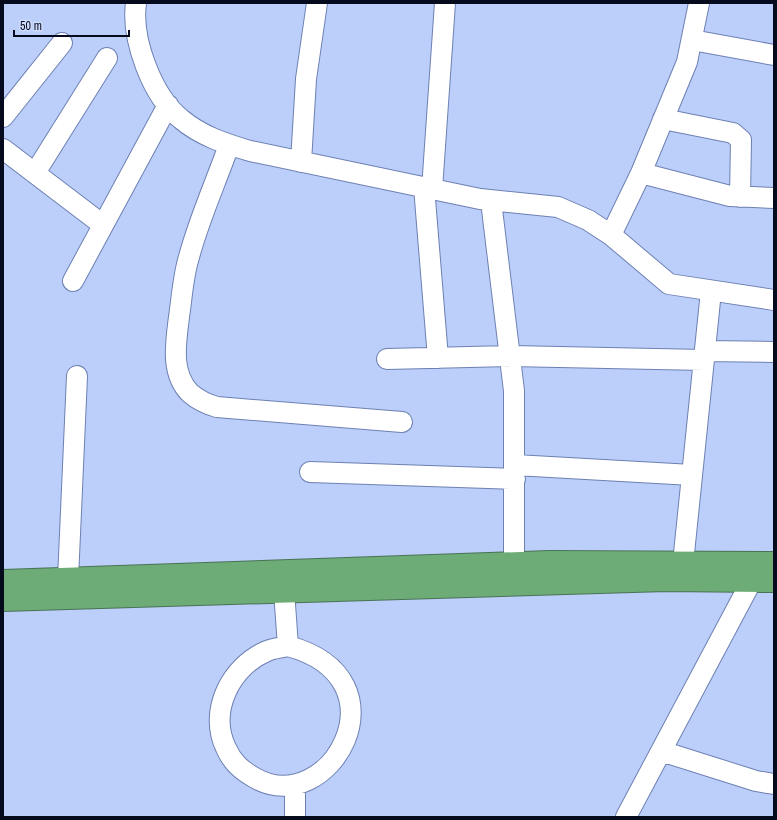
<svg xmlns="http://www.w3.org/2000/svg" width="777" height="820" viewBox="0 0 777 820" font-family="'Archivo Narrow',sans-serif">
<style>
.lines{fill:none;stroke-linecap:round;stroke-linejoin:round}
.minor-casing{stroke:#6d80b3;stroke-width:22}
.highway-casing{stroke:#497356;stroke-width:24}
.minor{stroke:#fff;stroke-width:20}
.highway{stroke:#6dac76;stroke-width:22}
</style>
<rect width="100%" height="100%" fill="#bccefa"/>
<g class="lines">
<g class="minor-casing">
<path id="minor" d="M136 3C131 39 152 96 181 119 201 136 226 144 250 151L480 199 558 207 588 220 611 235 669 284 774 300
M692 40 774 55
M3 117 62 43
M663 119 733 133 741 140 740 197
M229 145C216 182 199 219 189 257 183 276 182 297 179 317 176 342 170 373 190 393 198 400 206 404 217 407L402 422
M3 149 103 225
M301 162 306 79 317 3
M35 173 107 58
M641 173 730 196 774 198
M424 187 438 358
M432 189 445 3
M491 201 514 391V564
M611 235 641 173 687 62 699 3
M73 281 168 105
M705 351 774 352
M387 359 511 356 704 360
M515 465 692 475
M310 472 515 479
M683 563 711 291
M68 579 77 376
M284 591 288 646C410 679 329 820 255 778 241 770 232 762 226 748 208 711 231 666 267 651 274 648 281 648 288 646
M661 751 756 781 774 784
M295 785V817
M626 817 752 580"/>
</g>
<g class="highway-casing">
<path id="highway" d="M3 581 549 562 774 563
M3 600 666 580 774 581"/>
</g>
<use href="#minor" class="minor"/>
<use href="#highway" class="highway"/>
</g>
<rect width="777" height="820" fill="none" stroke="#050a1c" stroke-width="8"/>
<path d="M14 30v6h115v-6" fill="none" stroke="#050a1c" stroke-width="2"/>
<text x="20" y="30" font-size="12" fill="#050a1c" stroke="#cddbfc" stroke-width="3" paint-order="stroke">50 m</text>
</svg>
